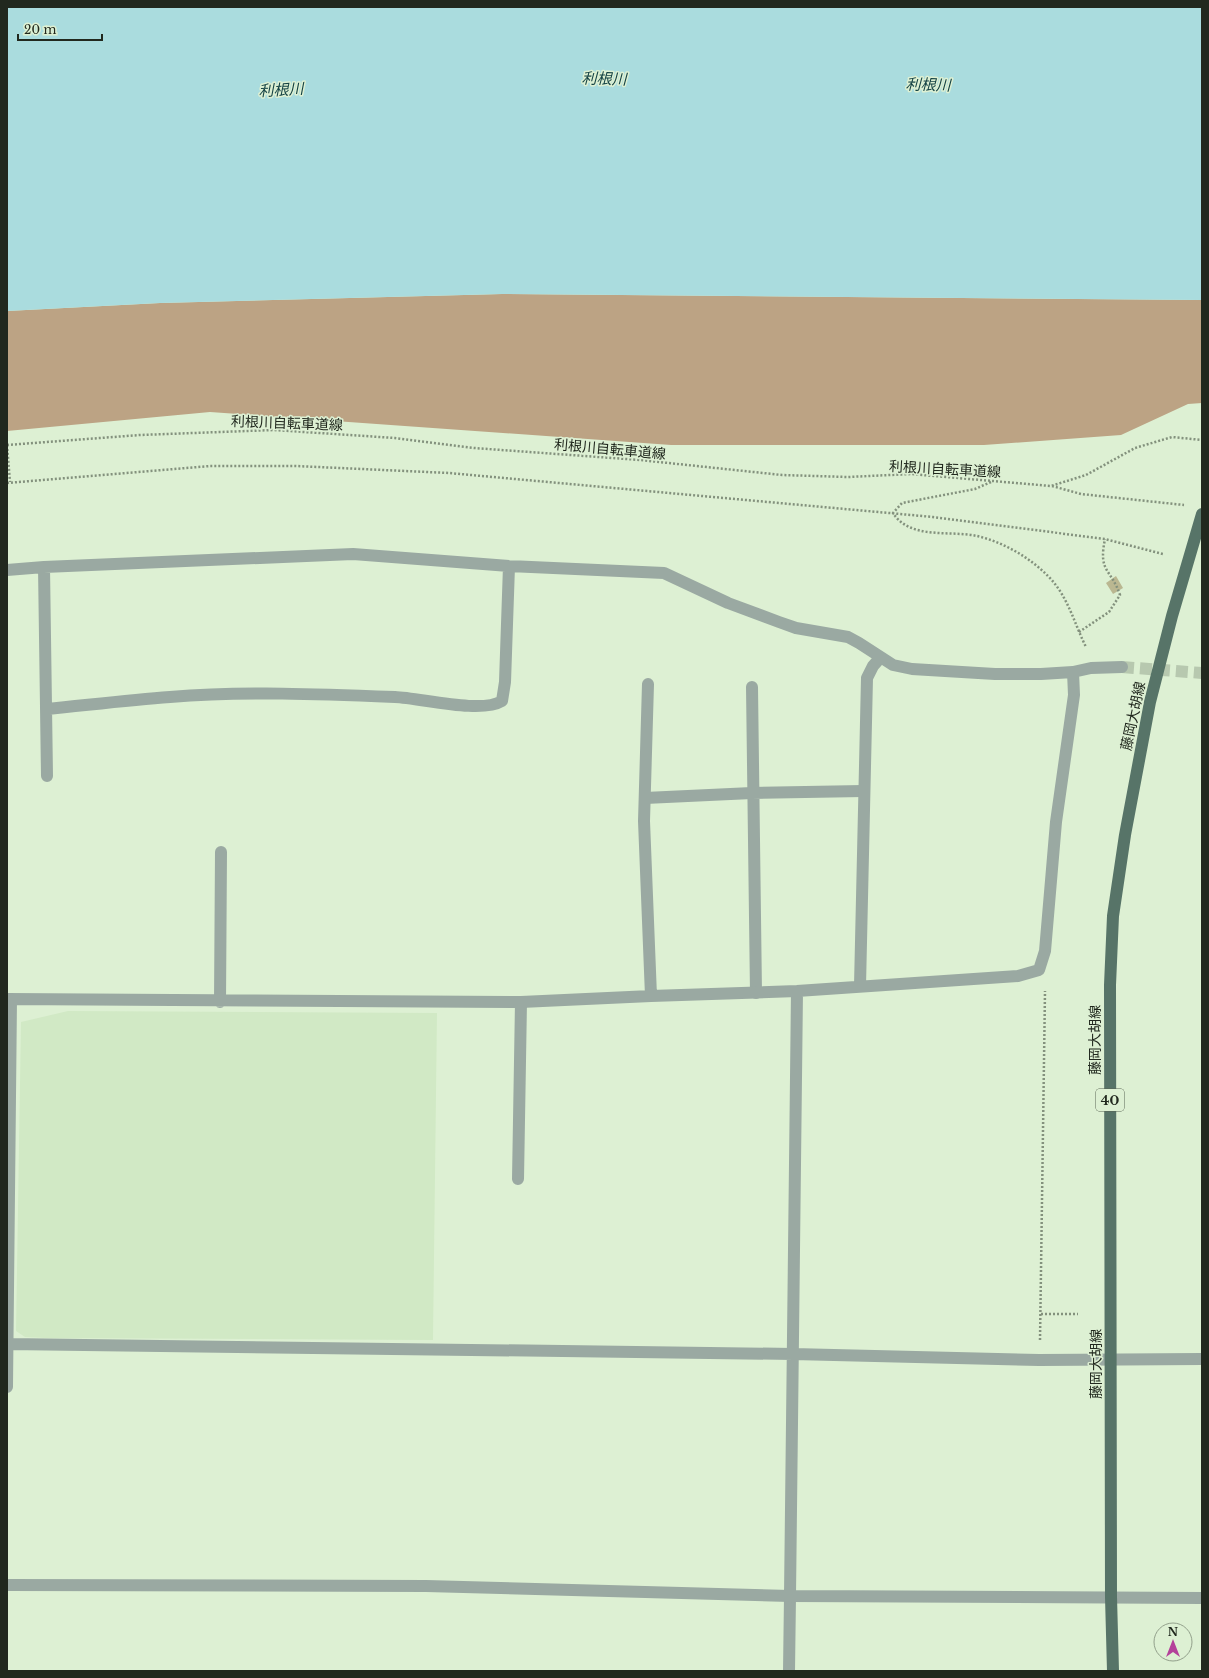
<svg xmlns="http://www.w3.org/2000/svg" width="1209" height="1678" viewBox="0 0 1209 1678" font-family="'Libre Baskerville','Noto Sans JP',serif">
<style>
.built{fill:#d1e9c5}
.forest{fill:#bca384}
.water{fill:#aadcde}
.building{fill:#bab791}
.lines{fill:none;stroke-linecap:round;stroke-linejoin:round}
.street-tunnel{stroke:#b7c8af;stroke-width:12;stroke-dasharray:12 6;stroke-linecap:butt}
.path{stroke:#83917d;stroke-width:2.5;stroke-dasharray:2 2;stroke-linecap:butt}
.lane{stroke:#9aa9a2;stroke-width:12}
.street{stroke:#9aa9a2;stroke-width:12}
.primary{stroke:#577468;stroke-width:12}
.labels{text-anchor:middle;stroke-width:3;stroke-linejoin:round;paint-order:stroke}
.shield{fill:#ddf0d3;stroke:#596454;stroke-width:1}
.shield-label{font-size:13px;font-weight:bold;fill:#21281e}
.street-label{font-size:14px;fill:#21281e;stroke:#ddf0d3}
.water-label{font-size:15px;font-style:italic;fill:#144244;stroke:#ddf0d3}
</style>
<rect width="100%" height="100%" fill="#ddf0d3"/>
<path class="built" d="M68 1011 437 1013 433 1340 46 1338 25 1337 16 1331 21 1022Z"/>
<path class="forest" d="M502 294 1202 300V403L1188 404 1121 435 984 445H671L210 412 7 431V311L160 303Z"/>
<path class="water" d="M7 7H1202V300L502 294 160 303 7 311Z"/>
<path class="building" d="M1116 576 1123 588 1113 594 1106 583Z"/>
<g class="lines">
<path class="street-tunnel" d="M1122 667 1202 673"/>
<path class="path" d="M7 445 140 435 274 430 395 438 474 448 640 460 782 475 848 477 911 474 1051 486 1086 475 1135 448 1172 437 1202 440
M7 445 10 482
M991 482 975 489 902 503 893 513C910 540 950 530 977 536 1003 542 1029 557 1048 576 1068 596 1074 623 1086 647
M7 483 210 466H296L449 473 933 517 1105 539 1163 554
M1052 486 1081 494 1184 505
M1079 632 1109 612 1120 595C1111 568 1098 573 1105 539
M1041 1314H1078
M1040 1340 1045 991"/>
<path class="lane" d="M752 687 756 993
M645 798 752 793 863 791
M789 1671 790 1596"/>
<path class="street" d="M44 567 47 776
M7 570 44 567 353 554 509 566 664 573 728 603 779 622 796 628 848 637 859 643 893 665 912 669 995 674H1041L1073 672 1091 668 1122 667
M648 684 644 821 651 996
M47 709C88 705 129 700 170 697 245 691 320 694 395 697 421 698 481 714 502 701L505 682 509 566
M860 986 867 678 873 666 880 658
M7 999 521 1002 651 996 797 991 1018 976 1039 970 1045 951 1056 822 1074 695 1073 672
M220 1002 221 852
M518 1179 521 1002
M8 1344 793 1354 1039 1360 1202 1359
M7 1387 11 999
M7 1585 426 1586 790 1596 1202 1598
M790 1596 797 991"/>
<path class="primary" d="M1113 1671 1111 1597 1110 985 1113 916 1125 835 1150 702 1172 616 1202 514"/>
</g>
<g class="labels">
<rect class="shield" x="1096" y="1089" width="28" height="22" rx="3"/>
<g class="shield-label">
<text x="1110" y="1105">40</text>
</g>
<g class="street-label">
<text transform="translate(287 423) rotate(2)" y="5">利根川自転車道線</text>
<text transform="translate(610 449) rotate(5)" y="5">利根川自転車道線</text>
<text transform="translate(945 469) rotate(3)" y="5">利根川自転車道線</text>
<text transform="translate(1133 716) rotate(-78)" y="5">藤岡大胡線</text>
<text transform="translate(1095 1040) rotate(-90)" y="5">藤岡大胡線</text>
<text transform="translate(1096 1364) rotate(-90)" y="5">藤岡大胡線</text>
</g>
<g class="water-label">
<text transform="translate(604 79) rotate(1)" y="5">利根川</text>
<text transform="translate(928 85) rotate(1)" y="5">利根川</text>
<text transform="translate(281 90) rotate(-3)" y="5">利根川</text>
</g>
</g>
<rect width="1209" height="1678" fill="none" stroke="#21281e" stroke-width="16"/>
<g transform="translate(1173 1642)"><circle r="19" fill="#ddf0d3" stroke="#92a08b"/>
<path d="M0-3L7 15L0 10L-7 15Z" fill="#b4419a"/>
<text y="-6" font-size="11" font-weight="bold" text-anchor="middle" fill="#21281e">N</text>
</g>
<path d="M18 34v6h84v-6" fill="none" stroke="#21281e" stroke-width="2"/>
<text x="24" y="34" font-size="12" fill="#21281e" stroke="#ddf0d3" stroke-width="3" paint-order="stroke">20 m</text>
</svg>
